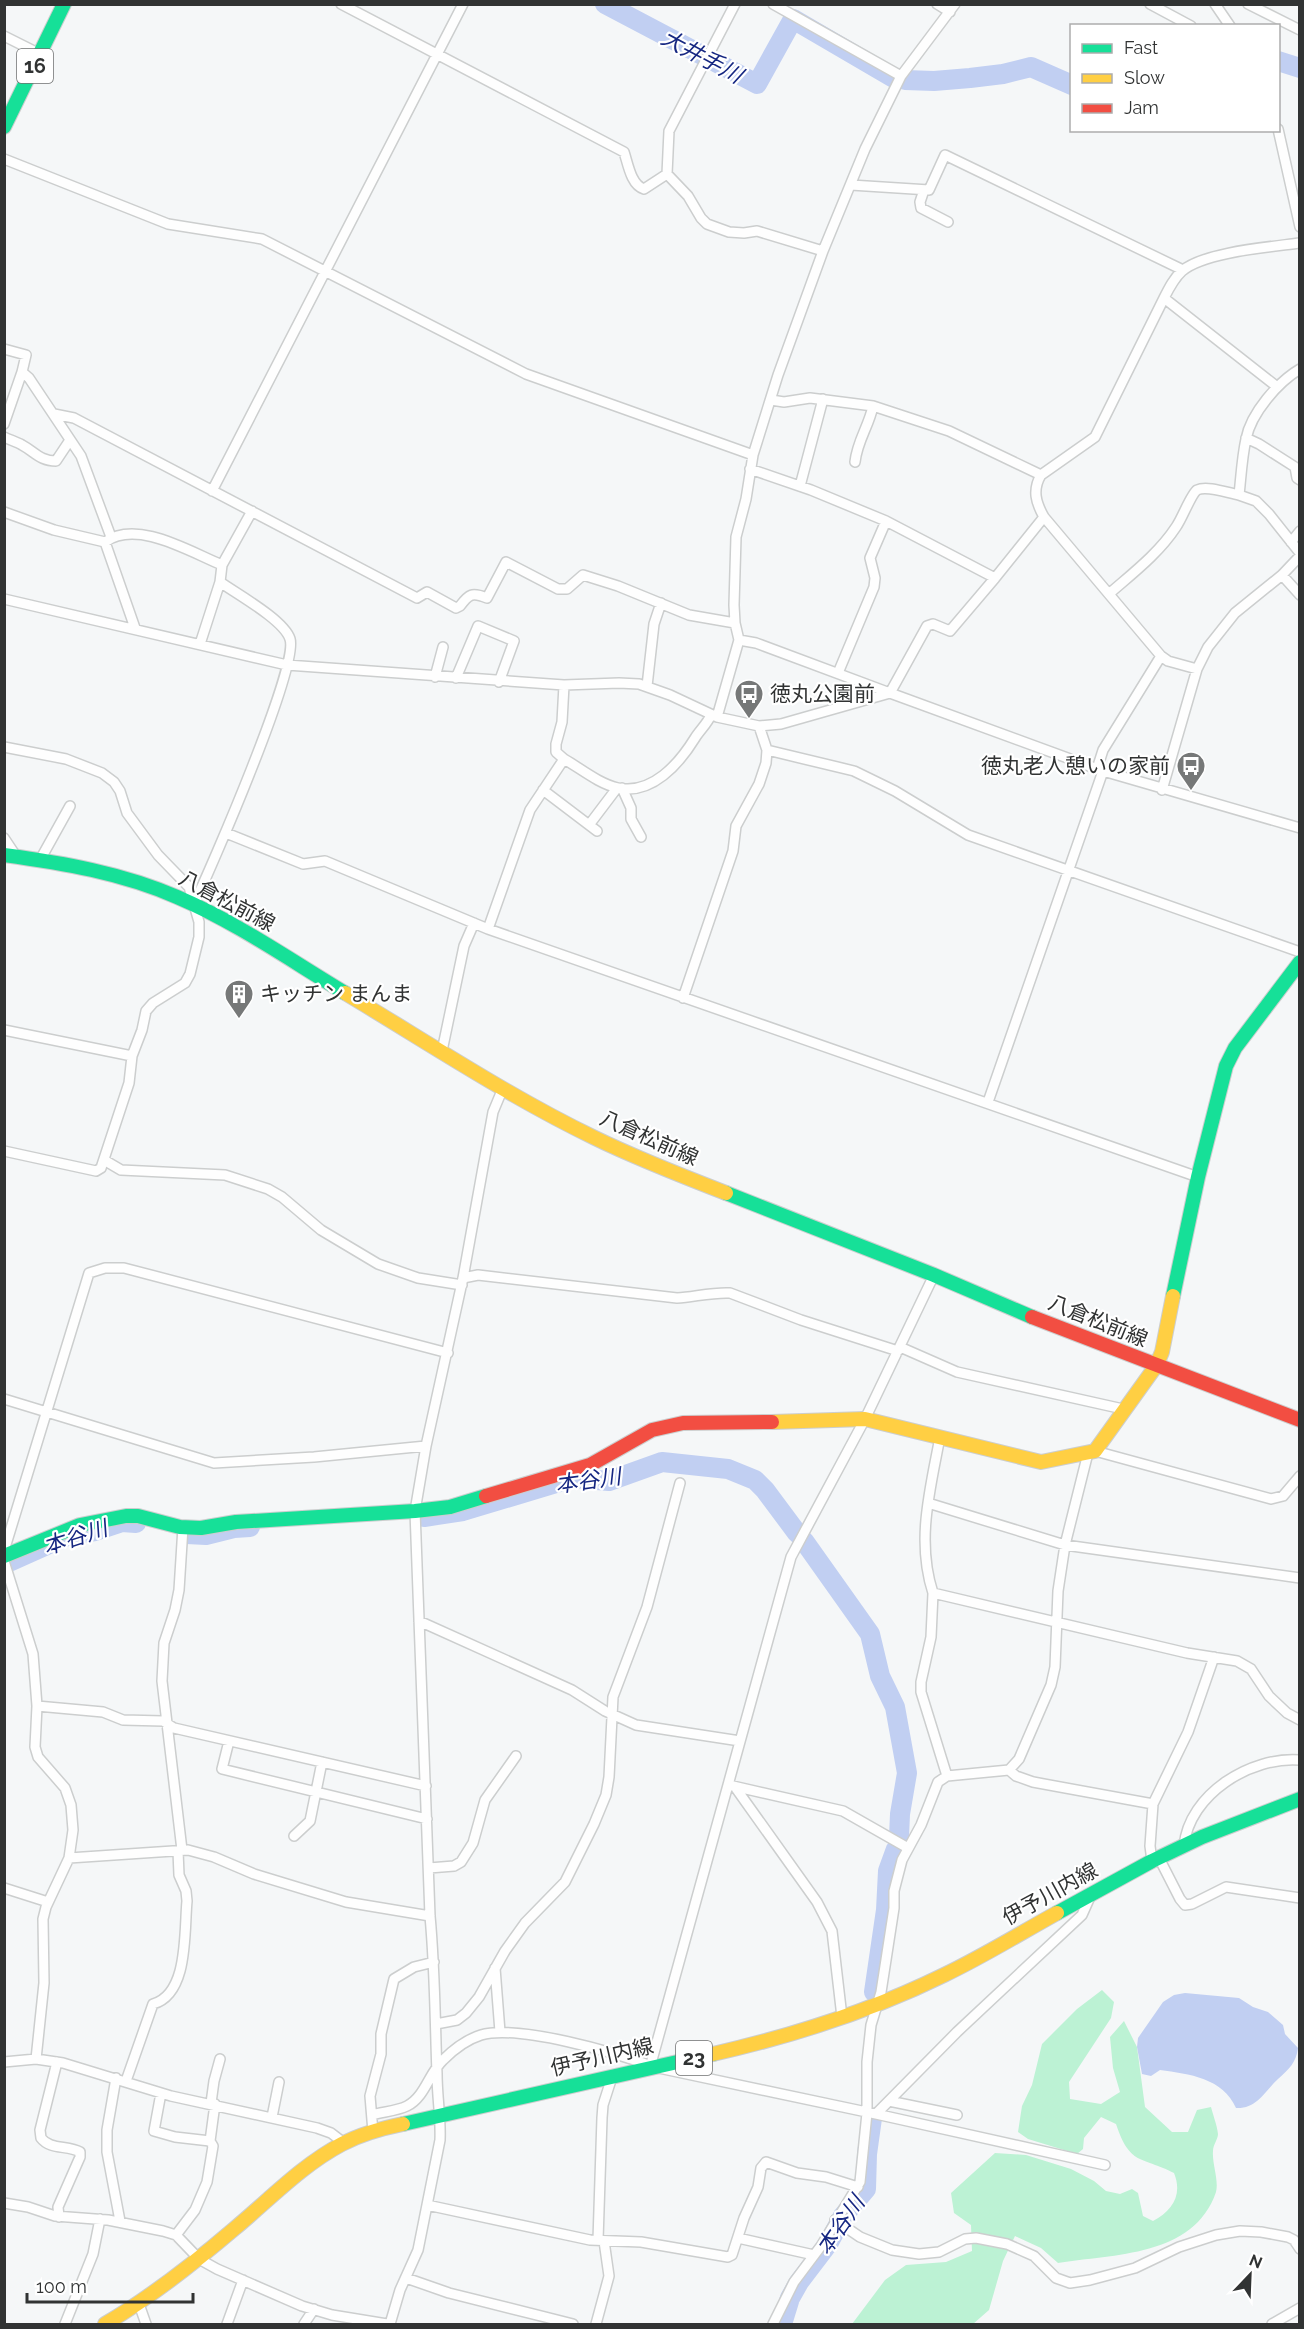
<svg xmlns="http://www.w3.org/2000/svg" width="1304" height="2329" viewBox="0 0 1304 2329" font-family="Raleway,'Noto Sans JP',sans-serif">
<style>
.green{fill:#bcf2d4}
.water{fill:#c1cff2}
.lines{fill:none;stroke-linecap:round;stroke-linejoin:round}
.river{stroke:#c1cff2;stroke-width:20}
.street-casing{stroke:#cccece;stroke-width:12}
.fast-casing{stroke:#cccece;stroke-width:16}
.slow-casing{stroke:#cccece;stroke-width:16}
.jam-casing{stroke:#cccece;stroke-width:16}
.street{stroke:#fefefe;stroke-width:9}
.fast{stroke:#16e098;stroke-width:14}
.slow{stroke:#ffcf43;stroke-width:14}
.jam{stroke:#f24e42;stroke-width:14}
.labels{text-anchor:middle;stroke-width:4.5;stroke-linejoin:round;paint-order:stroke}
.shield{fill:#fff;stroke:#6f7070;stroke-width:1.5}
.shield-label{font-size:20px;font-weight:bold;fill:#313333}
.poi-label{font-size:21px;fill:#313333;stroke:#fff;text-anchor:start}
.street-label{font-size:21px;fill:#313333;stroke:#fff}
.water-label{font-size:22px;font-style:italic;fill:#162782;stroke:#fff}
</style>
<rect width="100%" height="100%" fill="#f5f7f8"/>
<path class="green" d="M1102 1990 1114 2002 1111 2018 1069 2082 1070 2099 1101 2104 1120 2092 1113 2068 1110 2037 1124 2021 1137 2047 1145 2107 1172 2132H1188L1197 2110 1211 2107C1213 2115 1217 2125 1218 2134 1218 2139 1213 2145 1213 2151 1212 2164 1219 2180 1216 2192 1194 2257 1113 2254 1058 2263L1041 2248 1015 2236 1003 2261 989 2310 973 2324H852L885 2280 906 2265 946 2262 972 2251 971 2225 954 2213 951 2193 995 2153 1026 2155 1071 2169 1094 2181 1106 2191 1120 2194 1132 2189 1138 2193 1143 2216 1153 2221C1172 2211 1183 2195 1174 2173 1141 2156 1130 2166 1116 2124L1101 2117 1084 2138 1083 2149 1077 2154 1028 2139 1018 2132 1022 2106 1032 2085 1042 2044 1077 2009Z"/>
<path class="water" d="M1185 1993 1239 1998 1253 2007 1268 2012 1283 2025 1285 2034 1298 2048C1296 2063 1289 2069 1278 2079 1265 2091 1257 2109 1236 2108 1223 2078 1189 2074 1160 2070L1151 2076 1142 2074 1137 2047 1138 2038 1163 2002 1174 1995Z"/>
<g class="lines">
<path class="river" d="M605 4 757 84 793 19 894 78
M1278 61 1300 68
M905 80 934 81 970 78 1003 74 1031 67 1072 85
M424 1517 463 1511 573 1478 609 1481 662 1462 728 1469 755 1480 765 1490 797 1533
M187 1534 206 1535 234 1528 250 1527
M804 1541 870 1634 880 1676 895 1707 907 1773 900 1814 899 1837
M11 1561 69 1535 95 1531 122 1522 136 1523
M874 1992 886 1910 888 1871 896 1849
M782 2324 790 2298 799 2282 828 2244 843 2216 866 2189 867 2154 872 2118"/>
<g class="street-casing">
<path id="street" d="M341 4 624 152C628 164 631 185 644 189L667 174 688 196 701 218 707 224 729 232 744 233 757 231 823 251
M773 4 901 76
M937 4 950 12
M1150 4 1191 26
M1215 4 1230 26
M1248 4 1300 30
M4 36 40 54
M1278 129 1300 227
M4 159 168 224 262 239 526 374 753 455
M667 174 669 131 735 4
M851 185 929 190 945 155 1183 270
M924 190 920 202 921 208 948 222
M1164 298 1276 386
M4 349 26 355 22 372 29 378 81 456 111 537
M1300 369C1278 382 1251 413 1246 439 1242 457 1241 477 1239 495L1256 501 1269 514 1300 553
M771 400 784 402 810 398 873 406 949 431 1041 475
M54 414 74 418 417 598 427 592 456 608 460 606C469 594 472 592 487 598L506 562 558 589H567L583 575 618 586 689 615 735 623
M4 424 22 372
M4 437C10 440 17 442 22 445 35 452 40 461 56 461L70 440
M1246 438 1259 444 1295 467 1297 478 1300 480
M855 462C857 441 869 426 873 406
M750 469 811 490 886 521 995 578
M800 486 823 399
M212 491 463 4
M4 512 54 530 105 542C137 519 190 552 222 565
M105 542 135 628
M1291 542 1300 531
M1282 575 1300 595
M1110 593C1133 573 1159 553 1176 527 1182 519 1191 494 1197 490 1207 485 1228 493 1239 495
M4 599 287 665 564 685 619 683 639 684 670 695 717 717 759 726 781 724 890 693 1103 771 1300 828
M739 640 756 643 890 693 927 626 933 624 950 631 995 578 1044 517
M200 644 220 582
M1197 669 1168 661 1161 656 1044 517C1036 503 1032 490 1041 475L1095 437 1164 298C1169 288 1174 278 1182 271 1204 252 1270 247 1300 243
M838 673 874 587 875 578 870 558 886 521
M435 677 443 647
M456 678 478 626 514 641 499 682
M647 686 654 624 661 603
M717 717 739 640 735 623 734 605 736 537 746 499 753 455 778 375 823 251 865 149 901 76 955 4
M4 747 66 759 102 773 114 782 120 791 127 813 158 855 189 887 199 922V937L190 974 185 983 153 1003 146 1011 142 1030 132 1056 4 1030
M767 750 854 771 895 791 968 835 1300 952
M564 759C580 768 599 784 618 788 652 795 679 764 695 738 700 730 707 724 711 715
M1097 769 1103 750 1161 656
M622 788 631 808V819L641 837
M543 790 597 831
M1162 790 1197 669 1208 647 1235 613 1282 575 1300 556
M589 825 617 788
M226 833 303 864 325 861 488 929 1198 1177
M4 838 16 856
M40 860 70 806
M194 904C211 868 299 666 290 639 284 620 237 594 220 582L222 565 252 511
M488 929 530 810 564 759 556 752V744L562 722 564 685
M683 998 733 851 736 826 759 784 766 763 767 750 759 726
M442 1051 464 946 474 923
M988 1102 1103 771
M4 1151 96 1171 101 1168 129 1083 132 1056
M104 1160 121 1170 225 1175 268 1189 282 1197 321 1230 378 1264 418 1278 462 1285
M463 1278 478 1275 677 1298C694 1297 712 1292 730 1293L801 1320 898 1351
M900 1347 957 1372 1123 1409
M4 1399 214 1463 314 1457 426 1446
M1095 1451 1271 1499 1283 1496 1300 1476
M928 1503 1065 1545 1300 1578
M4 1551 89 1273 105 1268H124L448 1353
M4 1561 33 1654 37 1706 35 1747 38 1757 65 1788 71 1805 73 1830 69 1858 46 1907 43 1919 44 1983 36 2059
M933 1593C916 1541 930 1490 940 1437
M419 1621 572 1690 605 1711 636 1725 740 1741
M37 1706 103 1712 123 1720 163 1721 174 1728 426 1786
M229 1741 222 1769 427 1819
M1009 1770 1016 1776 1033 1782 1153 1804
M947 1776 921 1692V1682L931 1637 933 1593 1187 1653 1237 1661 1251 1669 1269 1696 1287 1713 1300 1720
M733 1786 843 1811 908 1848
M735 1787 817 1902 832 1931 842 2017
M294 1836 310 1821 322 1762
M1184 1846C1189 1794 1251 1756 1300 1760
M182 1850 162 1681 164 1643 175 1610 179 1590 183 1527
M69 1858 188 1850 214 1857 254 1874 346 1902 430 1916
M1159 1858 1180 1899 1185 1905 1192 1904 1226 1887 1300 1898
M1152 1861 1150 1846 1153 1804 1188 1732 1214 1657
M429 1868 454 1866 461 1862 473 1843 485 1800 516 1756
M4 1888 48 1902
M495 1968 500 2032
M436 2024 457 2020 466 2013 479 1997 505 1951 525 1923 565 1882 594 1824 606 1795 609 1777 613 1697 647 1607 680 1483
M4 2062 36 2059 63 2063 171 2096 317 2128 331 2133 344 2143
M57 2062 40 2130 41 2138C50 2150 68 2145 80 2152V2157L58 2207 59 2217
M654 2067 652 2060 791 1557 865 1419 934 1275
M116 2078 107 2130V2152L120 2221
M126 2081 153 2004C189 1994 184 1931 187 1901L186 1891 179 1875 178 1851
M161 2093 154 2131 175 2137 210 2141
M889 2101 957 2115
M211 2103 214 2081 220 2059
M876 2114 1105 2165
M372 2115C382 2112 397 2111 407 2106 425 2097 429 2073 443 2060 454 2049 465 2040 481 2035 518 2024 617 2053 654 2067L876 2114 957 2032 1082 1915 1090 1897
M272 2117 279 2082
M373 2132 370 2096 381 2054V2034L394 1979 414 1967 434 1962
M4 2203 28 2207 55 2216 108 2220 163 2231 176 2235 199 2259 217 2269 302 2306 332 2315 387 2324
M427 2205 590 2240 641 2242 728 2257 732 2255 744 2218 758 2187 761 2168 766 2162 797 2173 826 2177 858 2187
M835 2220 860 2237 892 2250 919 2254 939 2252 965 2239 976 2238 1007 2244 1034 2256 1056 2278 1070 2283 1090 2280 1135 2268 1179 2247 1216 2235 1240 2231 1261 2232 1288 2237 1294 2240 1300 2249
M176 2235 195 2210 207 2182 213 2146 210 2141 215 2104
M738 2238 814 2255
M598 2240 602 2118 603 2105 612 2077
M406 2278 449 2293 573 2324
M139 2304 146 2324
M65 2324 93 2254 100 2219
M227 2324 243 2280
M304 2324 314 2309
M390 2324 400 2290 418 2250 440 2140C441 2118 437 2096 437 2074 435 2021 435 1969 430 1916L415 1511 426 1446 463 1278 493 1112 503 1088
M596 2324 609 2276 604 2241
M773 2324 794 2282 821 2246 860 2182 867 2113V2062L871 2025 881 1992 894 1908V1891L902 1860 921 1825 938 1782 947 1776 1009 1770 1019 1759 1051 1685 1055 1667 1058 1591 1065 1545 1088 1453
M1272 2324 1300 2308"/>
</g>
<g class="fast-casing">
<path id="fast" d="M4 127 64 4
M4 855C63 863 122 873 177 897 236 922 290 960 345 993
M726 1193 934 1275 1032 1317
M1173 1296 1198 1177 1226 1066 1235 1048 1300 962
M4 1556 80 1525 126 1516H138L180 1527 201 1528 236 1522 415 1511 450 1507 486 1496
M1057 1913 1152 1861 1202 1837 1300 1799
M403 2124 713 2054"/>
</g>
<g class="slow-casing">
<path id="slow" d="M345 993C427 1042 508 1096 595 1138 638 1159 682 1176 726 1193
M772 1422 865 1419 1041 1462 1095 1451 1156 1366 1162 1352 1173 1296
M713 2054C792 2036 871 2011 944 1975 982 1957 1019 1934 1057 1913
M105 2324C151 2297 193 2264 234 2229 269 2200 302 2165 342 2144 361 2134 383 2128 403 2124"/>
</g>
<g class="jam-casing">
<path id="jam" d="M1032 1317 1300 1420
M486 1496 590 1465 652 1430 683 1423 772 1422"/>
</g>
<use href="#street" class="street"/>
<use href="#fast" class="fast"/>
<use href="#slow" class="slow"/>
<use href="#jam" class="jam"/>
</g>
<defs>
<g id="bus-pin" transform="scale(1.5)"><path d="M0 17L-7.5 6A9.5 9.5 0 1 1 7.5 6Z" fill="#767878" stroke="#fff"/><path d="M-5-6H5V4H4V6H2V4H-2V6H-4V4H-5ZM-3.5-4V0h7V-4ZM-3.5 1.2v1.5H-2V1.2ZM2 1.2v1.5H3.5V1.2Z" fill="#fff"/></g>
<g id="building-pin" transform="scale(1.5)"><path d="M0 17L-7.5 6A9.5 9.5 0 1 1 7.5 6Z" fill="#767878" stroke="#fff"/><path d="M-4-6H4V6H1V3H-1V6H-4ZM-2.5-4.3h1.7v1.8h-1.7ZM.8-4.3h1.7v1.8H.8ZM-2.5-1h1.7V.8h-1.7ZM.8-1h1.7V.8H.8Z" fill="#fff"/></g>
</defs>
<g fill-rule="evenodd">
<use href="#bus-pin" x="749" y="694"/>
<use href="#bus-pin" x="1191" y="766"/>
<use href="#building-pin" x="239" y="994"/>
</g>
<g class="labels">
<g class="shield">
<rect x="17" y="49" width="36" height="34" rx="4.5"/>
<rect x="676" y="2041" width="36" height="34" rx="4.5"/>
</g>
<g class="shield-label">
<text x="35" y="73">16</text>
<text x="694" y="2065">23</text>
</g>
<g class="poi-label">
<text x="770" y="701">徳丸公園前</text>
<text x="1170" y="773" text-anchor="end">徳丸老人憩いの家前</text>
<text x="260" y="1001">キッチン まんま</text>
</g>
<g class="street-label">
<text transform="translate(227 901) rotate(28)" y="7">八倉松前線</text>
<text transform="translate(649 1138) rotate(24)" y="7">八倉松前線</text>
<text transform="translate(1098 1321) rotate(22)" y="7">八倉松前線</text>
<text transform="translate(1050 1894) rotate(-29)" y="7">伊予川内線</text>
<text transform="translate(602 2057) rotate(-13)" y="7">伊予川内線</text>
</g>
<g class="water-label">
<text transform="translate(702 56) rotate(28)" y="8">大井手川</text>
<text transform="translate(588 1480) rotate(-8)" y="8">本谷川</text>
<text transform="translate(75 1537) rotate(-18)" y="8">本谷川</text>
<text transform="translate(840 2225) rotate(-55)" y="8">本谷川</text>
</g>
</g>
<rect width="1304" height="2329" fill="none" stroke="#313333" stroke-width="12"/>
<rect x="1070" y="24" width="210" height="108" fill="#ffffff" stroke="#adadad" stroke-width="1.5"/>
<rect x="1082" y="44" width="30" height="9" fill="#16e098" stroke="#adadad" stroke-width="1.5"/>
<text x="1124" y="54" font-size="18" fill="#313333">Fast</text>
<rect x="1082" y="74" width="30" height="9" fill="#ffcf43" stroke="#adadad" stroke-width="1.5"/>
<text x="1124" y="84" font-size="18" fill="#313333">Slow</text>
<rect x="1082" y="104" width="30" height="9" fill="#f24e42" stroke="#adadad" stroke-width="1.5"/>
<text x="1124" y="114" font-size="18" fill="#313333">Jam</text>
<g transform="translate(1250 2275) rotate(23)" stroke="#ffffff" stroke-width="4.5" paint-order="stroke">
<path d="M0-4.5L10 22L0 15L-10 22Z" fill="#313333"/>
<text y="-9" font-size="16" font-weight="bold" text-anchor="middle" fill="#313333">N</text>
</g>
<path d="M27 2293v9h166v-9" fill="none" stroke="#313333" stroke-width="3"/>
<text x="36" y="2293" font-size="18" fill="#313333" stroke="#ffffff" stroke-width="4.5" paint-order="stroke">100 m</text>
</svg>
